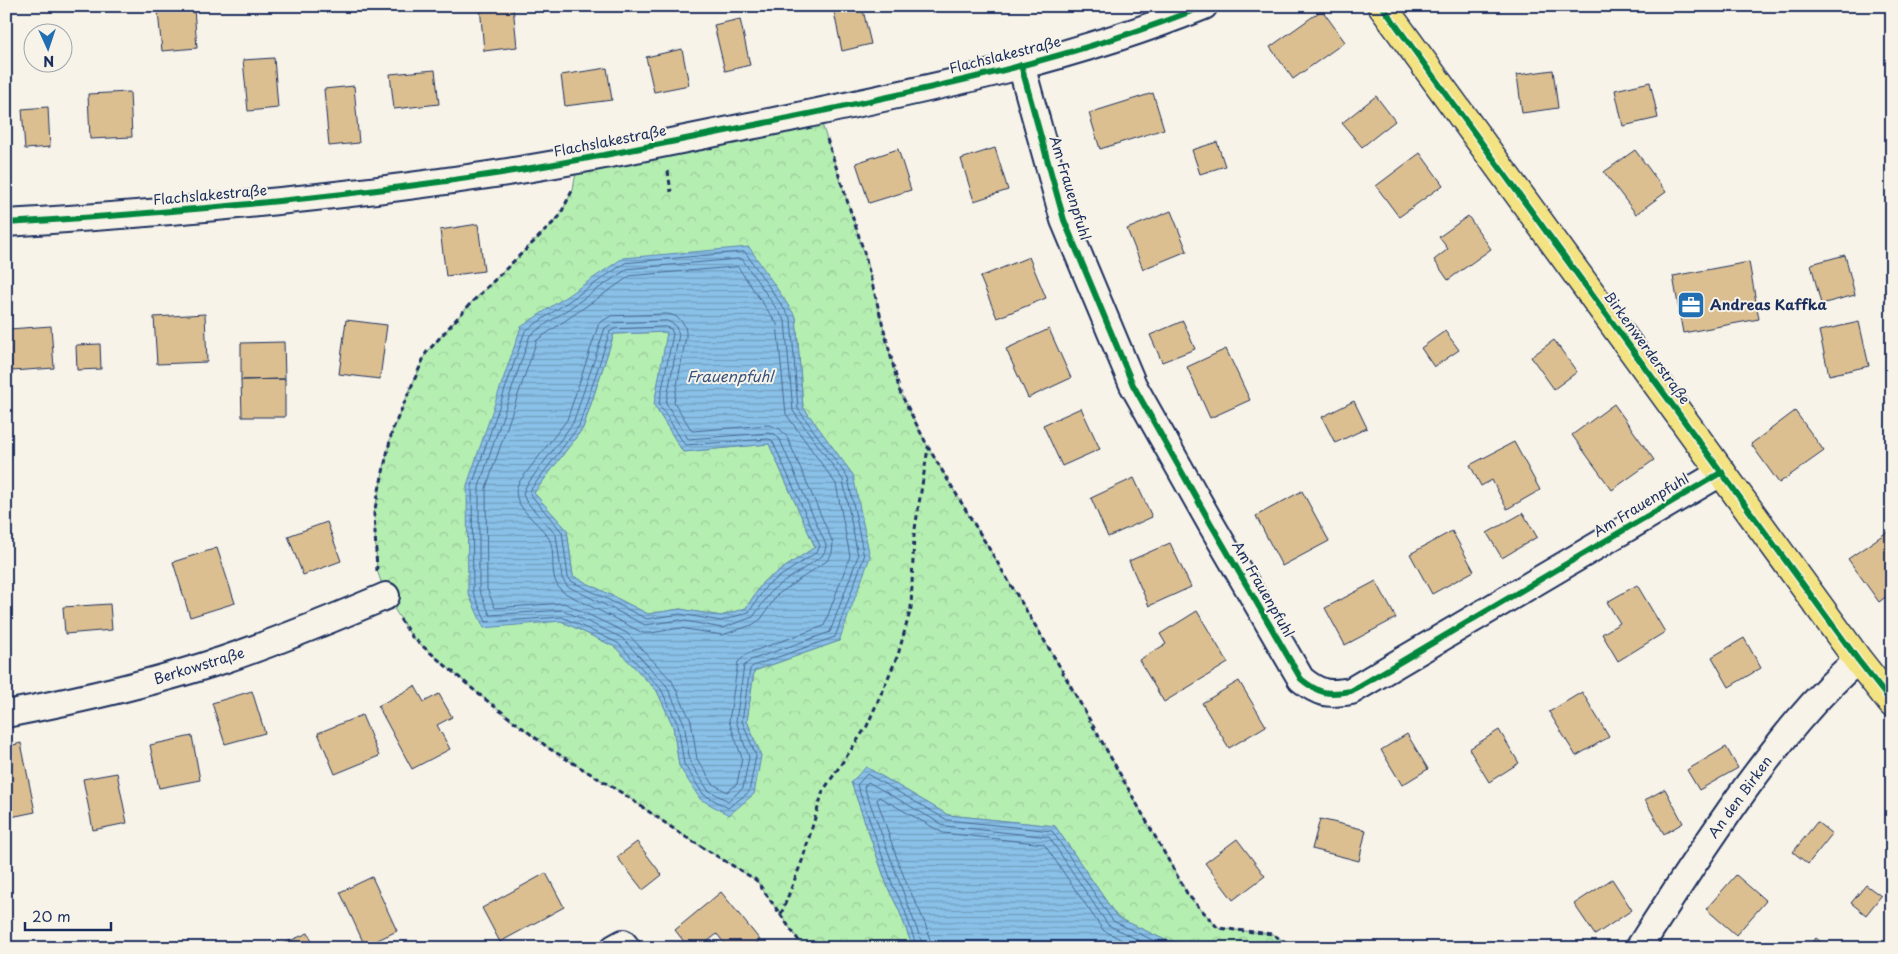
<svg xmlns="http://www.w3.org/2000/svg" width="1898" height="954" viewBox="0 0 1898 954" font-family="'Playpen Sans',sans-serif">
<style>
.forest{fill:url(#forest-crowns);stroke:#688e88;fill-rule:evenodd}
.water{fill:url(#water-rules);stroke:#5e87b1;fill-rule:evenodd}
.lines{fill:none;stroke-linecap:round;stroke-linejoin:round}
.shore{stroke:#476995;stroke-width:1}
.building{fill:#dcbf90;stroke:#1b2f5e}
.minor-casing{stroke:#1b2f5e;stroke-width:30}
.primary-casing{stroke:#1b2f5e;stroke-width:31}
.path{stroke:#1b2f5e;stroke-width:3;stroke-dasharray:5 4;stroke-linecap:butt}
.minor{stroke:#f7f3e8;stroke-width:26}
.primary{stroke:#f4e382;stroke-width:28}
.cycleway-casing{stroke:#f7f3e8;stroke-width:9}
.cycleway{stroke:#00873e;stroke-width:6}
.labels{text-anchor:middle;stroke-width:4;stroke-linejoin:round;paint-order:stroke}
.street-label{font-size:14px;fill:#1b2f5e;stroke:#f7f3e8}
.poi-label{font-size:14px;font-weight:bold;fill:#1b2f5e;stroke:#f7f3e8;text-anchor:start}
.water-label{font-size:15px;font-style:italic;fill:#375480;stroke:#f7f3e8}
</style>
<defs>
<pattern id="forest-crowns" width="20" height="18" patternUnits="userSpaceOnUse" patternTransform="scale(1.25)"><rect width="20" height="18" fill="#b5eeb1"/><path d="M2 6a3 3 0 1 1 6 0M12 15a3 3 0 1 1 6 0" fill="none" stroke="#9bcc9b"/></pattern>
<pattern id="water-rules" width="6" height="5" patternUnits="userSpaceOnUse" patternTransform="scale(1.25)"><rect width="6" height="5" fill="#8ac1e8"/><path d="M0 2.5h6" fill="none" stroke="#709dbf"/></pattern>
</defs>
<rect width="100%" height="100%" fill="#f7f3e8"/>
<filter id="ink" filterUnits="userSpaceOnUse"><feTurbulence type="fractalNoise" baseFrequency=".02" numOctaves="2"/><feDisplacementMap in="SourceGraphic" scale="10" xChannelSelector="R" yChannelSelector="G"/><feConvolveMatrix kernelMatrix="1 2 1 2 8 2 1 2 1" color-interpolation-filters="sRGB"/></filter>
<g filter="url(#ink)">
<path class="forest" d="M818 112 864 252 900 392 928 447 1056 660 1188 895 1218 928 1272 934 1296 948H1211L1165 940 1117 917 1055 826 948 815 866 767 851 782 888 888 899 910 913 948H804L756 880 684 836 622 793 550 749 481 696 412 637 386 596 377 570 374 513 392 431 426 353 470 304 559 217 573 190 578 160ZM623 258 796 317 803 407 853 475 839 641 754 671 747 721 761 756 679 765 673 726 657 691 615 647 561 621 467 485Z
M668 332 654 405 683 452 769 444 815 547 763 582 746 608 721 616 680 609 648 614 573 576 567 530 534 493 583 428 614 334Z"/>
<path class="water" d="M749 247 796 317 803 407 853 475 870 557 839 641 754 671 747 721 761 756 754 794 729 815 700 799 679 766 673 726 657 691 615 647 561 621 484 628 468 593 467 485 521 327 623 258ZM667 332 654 405 683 452 769 444 815 547 763 582 746 608 721 616 680 609 648 614 573 576 567 530 534 493 583 428 614 334Z
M866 767 948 815 1055 826 1117 917 1165 940 1211 948H913L899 910 888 888 851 782Z"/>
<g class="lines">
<path class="shore" d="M745 252 791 319 798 409 848 478 864 557 835 637 753 666 750 669 742 721 756 756 749 792 728 808 703 794 684 764 678 725 661 689 618 643 562 617 486 622 473 592 472 486 525 331 625 263Z
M742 259 785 321 793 411 843 480 858 556 830 632 751 660 744 666 736 721 749 757 743 788 728 801 708 790 690 762 684 723 666 685 622 638 563 610 490 615 479 590V487L530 335 627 269Z
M738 267 777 324 786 414 836 484 850 556 824 626 748 653 738 662 729 721 742 758 737 784 727 792 713 784 697 759 691 721 672 681 627 633 564 603 495 608 487 589 486 488 537 340 630 276Z
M667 314C679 315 687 324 686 336L674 402 692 431 769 425 780 429 787 437 833 543 832 553 828 560 777 595 761 619 752 625 722 635 680 628 651 633H643L563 592C546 578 558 551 548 537 537 520 507 504 519 482L567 420 599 323 611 316Z
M667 321 675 325 679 334 666 403 688 439 768 433 775 434 780 440 826 545 825 551 822 556 772 590 753 617 722 628 680 620 645 625 567 586 562 578 556 535 526 501 523 494 526 486 573 423 605 328 614 323Z
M666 327 671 329 673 334 659 404 685 445 768 439 772 440 820 546 817 552 767 585 749 612 721 621 680 614 647 619 571 581 568 577 562 532 530 494 531 489 579 426 610 331 615 329Z
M917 948 904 908 893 886 857 785 867 774 947 820 1052 831 1113 921 1163 945 1181 948
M924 948 864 787 868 782 945 826 1049 837 1108 925 1155 948
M931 948C930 927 914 901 906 882 895 856 887 827 877 800L879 797 943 833 1044 844 1103 930 1137 948"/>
</g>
<path class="building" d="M480 6H513L517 47 484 51Z
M862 6 871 44 842 51 834 12Z
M194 9 197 48 162 51 158 12Z
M1322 10 1345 42 1293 79 1270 47Z
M740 19 750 65 725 71 714 25Z
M682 49 689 85 654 92 646 57Z
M274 58 278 108 248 111 243 60Z
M607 68 612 100 565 106 561 75Z
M435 70 439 104 394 109 390 74Z
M1553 70 1558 108 1522 113 1517 75Z
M1650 82 1658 118 1623 126 1615 90Z
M354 86 359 143 329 146 324 89Z
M130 92 132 137 90 139 88 94Z
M1153 93 1164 129 1100 149 1089 113Z
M1376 96 1395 121 1362 147 1342 123Z
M48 107 50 147 25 149 22 109Z
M1217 142 1225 166 1200 174 1192 150Z
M995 148 1008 190 974 201 961 159Z
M898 149 911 190 869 203 856 163Z
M1635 150 1666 192 1636 214 1604 172Z
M1420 153 1443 185 1399 217 1376 186Z
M1171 211 1187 251 1143 269 1127 229Z
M1468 216 1491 249 1448 280 1434 260 1448 249 1439 237Z
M478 224 484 271 446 276 440 230Z
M1845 255 1855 295 1821 304 1811 264Z
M1029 257 1046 298 997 318 980 277Z
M1749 262 1759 319 1683 333 1673 276Z
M205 314 207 362 157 364 154 317Z
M346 320 387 325 380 379 339 374Z
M1183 321 1195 349 1162 362 1150 335Z
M1859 322 1869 366 1829 375 1819 331Z
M51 326 54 368 12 371 9 329Z
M1049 329 1071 378 1028 398 1006 349Z
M1445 331 1459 350 1434 367 1421 348Z
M1554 340 1577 372 1554 389 1531 357Z
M284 342 285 379 241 380V343Z
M100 344 101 369 77 370 76 345Z
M1226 349 1250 400 1210 418 1187 367Z
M285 379V417H242L241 380Z
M1354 401 1367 428 1335 443 1322 417Z
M1614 404 1654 460 1612 490 1572 435Z
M1081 408 1100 449 1062 466 1043 425Z
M1795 411 1824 451 1779 483 1751 444Z
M1514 442 1540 490 1507 509 1492 480 1481 486 1470 465Z
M1134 478 1152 517 1108 537 1091 498Z
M1302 491 1329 541 1282 566 1256 516Z
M1523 513 1537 537 1502 558 1487 533Z
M327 522 341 561 303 575 288 536Z
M1452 531 1474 571 1432 594 1410 554Z
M1887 532 1892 539V592L1879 602 1848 559Z
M1170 543 1191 587 1149 606 1129 561Z
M217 548 235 603 190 617 173 562Z
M1376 581 1396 618 1345 645 1325 608Z
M1637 585 1665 632 1618 661 1602 634 1620 623 1607 602Z
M110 604 112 630 65 634 63 607Z
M1197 611 1228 663 1164 702 1139 660 1166 644 1160 634Z
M1744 638 1761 668 1729 687 1712 657Z
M1239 681 1266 726 1229 748 1202 703Z
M415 686 424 702 439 694 452 717 437 725 450 749 412 769 378 706Z
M252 691 265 733 225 744 212 703Z
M1582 692 1609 737 1576 756 1549 712Z
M362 715 379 756 335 774 318 733Z
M1499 730 1519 763 1489 782 1469 749Z
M1407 734 1428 769 1402 785 1381 750Z
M192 736 200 780 159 788 150 745Z
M21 743 35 812 6 818V747Z
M1726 747 1738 768 1699 790 1687 770Z
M117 773 127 823 93 830 83 779Z
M1665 789 1683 823 1664 834 1645 800Z
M1320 819 1366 830 1359 861 1312 849Z
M1817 822 1832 834 1808 864 1793 852Z
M1237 839 1265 876 1233 900 1205 863Z
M637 842 662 875 643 890 617 857Z
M546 873 564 907 500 942 482 908Z
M1736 875 1766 901 1736 935 1706 909Z
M372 877 397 931 365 946 340 892Z
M1612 879 1632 910 1595 935 1574 904Z
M1866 885 1881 896 1866 915 1851 903Z
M721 892 760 940 751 948H728L717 934 699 948H689L675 930Z
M308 933 315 948H273Z
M1816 938 1828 948H1808Z"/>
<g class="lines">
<g class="minor-casing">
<path id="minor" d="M1021 65 1064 220 1133 385 1211 524 1301 679C1319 694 1328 695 1351 691L1722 472
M6 223C168 213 328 199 488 175 587 160 686 139 784 119 923 90 1072 60 1204 6
M6 714C79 700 153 683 223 660 279 641 332 619 386 596
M614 948 623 943 627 948
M1639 948C1673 894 1708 841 1745 789 1779 743 1814 697 1858 660"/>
</g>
<g class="primary-casing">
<path id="primary" d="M1382 6 1858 660 1892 703"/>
</g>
<path class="path" d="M827 139 864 252 900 392 928 447 1056 660 1188 895 1218 928 1272 934 1296 948
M668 171 671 192
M377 571 374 513 392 431 426 353 470 304 559 217 573 189
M400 619 412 637 481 696 550 749 622 793 684 836 756 880 804 948
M781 914 802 861 823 791 867 726 898 655 911 608 914 535 928 448"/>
<use href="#minor" class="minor"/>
<use href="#primary" class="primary"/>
<g class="cycleway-casing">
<path id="cycleway" d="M1382 6 1858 660 1892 703
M1021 65 1064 220 1133 385 1211 524 1301 679C1319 694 1328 695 1351 691L1722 472
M6 223C168 213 328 199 488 175 587 160 686 139 784 119 923 90 1072 60 1204 6"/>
</g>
<use href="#cycleway" class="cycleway"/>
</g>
</g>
<defs>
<g id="office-square" transform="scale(1.4375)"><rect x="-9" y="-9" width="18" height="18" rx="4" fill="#1f6fb2" stroke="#f7f3e8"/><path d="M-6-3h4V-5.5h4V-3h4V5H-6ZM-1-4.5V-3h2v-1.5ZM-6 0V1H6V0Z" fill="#fff"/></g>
</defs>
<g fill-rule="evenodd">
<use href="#office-square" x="1691" y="305"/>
</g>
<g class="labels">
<g class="street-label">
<text transform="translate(1005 55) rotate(-14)" y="5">Flachslakestraße</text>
<text transform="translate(610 141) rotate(-11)" y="5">Flachslakestraße</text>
<text transform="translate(1070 188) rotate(73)" y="5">Am Frauenpfuhl</text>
<text transform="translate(210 195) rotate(-5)" y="5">Flachslakestraße</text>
<text transform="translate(1647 348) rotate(54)" y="5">Birkenwerderstraße</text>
<text transform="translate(1641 505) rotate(-31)" y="5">Am Frauenpfuhl</text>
<text transform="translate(1263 589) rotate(60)" y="5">Am Frauenpfuhl</text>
<text transform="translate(199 666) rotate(-17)" y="5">Berkowstraße</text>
<text transform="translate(1740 797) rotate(-54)" y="5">An den Birken</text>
</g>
<g class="poi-label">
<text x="1710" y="310">Andreas Kaffka</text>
</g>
<g class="water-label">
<text x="730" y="382">Frauenpfuhl</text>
</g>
</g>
<rect width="1898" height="954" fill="none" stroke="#f7f3e8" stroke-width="25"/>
<rect x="12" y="12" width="1873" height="929" fill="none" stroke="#1b2f5e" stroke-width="2" filter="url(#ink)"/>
<g transform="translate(48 48) rotate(177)"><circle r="24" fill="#f7f3e8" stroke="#9fa5b1"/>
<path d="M0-4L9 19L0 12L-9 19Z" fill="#1f6fb2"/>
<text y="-8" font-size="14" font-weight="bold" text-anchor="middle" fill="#1b2f5e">N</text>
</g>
<path d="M25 922v8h86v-8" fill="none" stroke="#1b2f5e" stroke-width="2.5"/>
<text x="32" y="922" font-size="15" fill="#1b2f5e" stroke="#f7f3e8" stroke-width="4" paint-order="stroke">20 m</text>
</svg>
